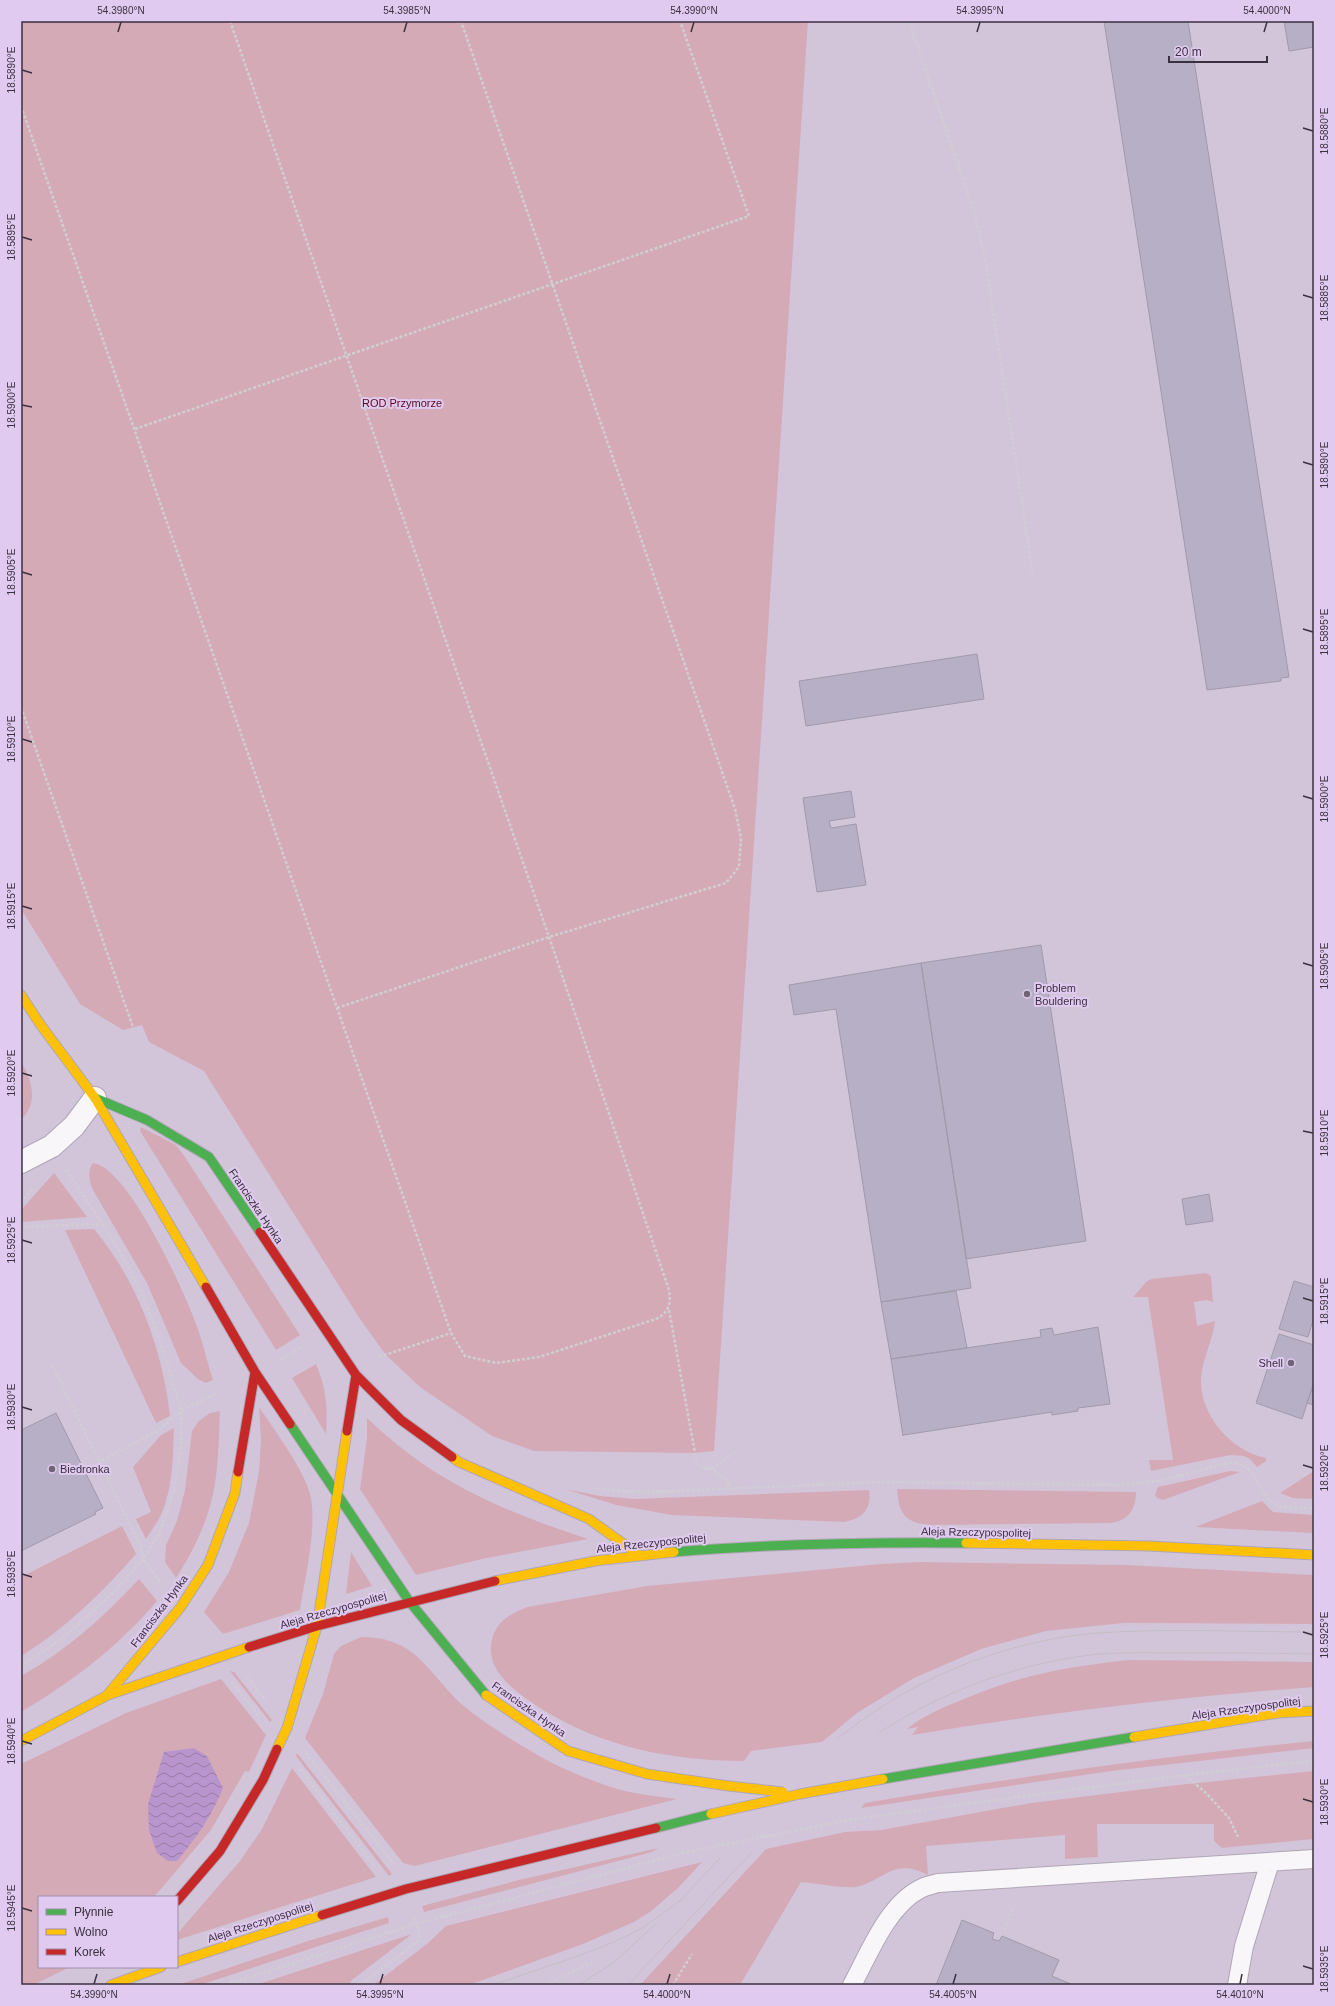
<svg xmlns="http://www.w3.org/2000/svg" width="1335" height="2006" viewBox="0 0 1335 2006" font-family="Helvetica,sans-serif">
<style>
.green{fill:#d5aab7}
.water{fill:url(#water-waves)}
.building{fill:#b7afc6;stroke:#a19aaa}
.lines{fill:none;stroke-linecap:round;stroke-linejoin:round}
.lane-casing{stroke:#b0a6b6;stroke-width:20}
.street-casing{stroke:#b0a6b6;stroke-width:24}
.fast-casing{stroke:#b0a6b6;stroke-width:11}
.slow-casing{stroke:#b0a6b6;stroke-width:11}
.jam-casing{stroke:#b0a6b6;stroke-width:11}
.path{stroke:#d1ced3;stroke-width:2.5;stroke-dasharray:3 2;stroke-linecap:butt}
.lane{stroke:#f8f6f9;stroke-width:18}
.street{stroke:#f8f6f9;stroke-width:22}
.fast{stroke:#4caf50;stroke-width:9}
.slow{stroke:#ffc107;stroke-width:9}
.jam{stroke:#c62828;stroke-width:9}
.tram{stroke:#c2bfc4;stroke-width:1}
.slow-bridge-casing{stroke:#b0a6b6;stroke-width:11;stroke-linecap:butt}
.path-bridge{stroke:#d1ced3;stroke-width:2.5;stroke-dasharray:3 2;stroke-linecap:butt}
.slow-bridge{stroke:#ffc107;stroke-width:9}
.ticks{fill:none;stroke:#3a3140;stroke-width:1.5}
.poi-dot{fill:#6f6576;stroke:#e1caef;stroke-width:1.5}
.labels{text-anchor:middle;stroke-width:4;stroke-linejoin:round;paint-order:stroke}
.park-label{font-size:11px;fill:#5a091f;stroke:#e1caef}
.poi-label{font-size:11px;fill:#3a3140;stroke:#e1caef;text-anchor:start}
.street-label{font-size:11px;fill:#3a3140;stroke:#e1caef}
.neatline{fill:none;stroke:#3a3140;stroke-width:1.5}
.ticks-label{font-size:10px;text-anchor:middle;fill:#3a3140}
</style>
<defs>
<pattern id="water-waves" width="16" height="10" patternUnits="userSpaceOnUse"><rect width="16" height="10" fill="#b895cc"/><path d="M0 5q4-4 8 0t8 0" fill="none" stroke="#977aa7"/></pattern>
</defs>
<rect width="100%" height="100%" fill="#d2c5da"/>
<path class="green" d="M21 21H808L714 1451 694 1453 534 1451 492 1436 420 1387 386 1355 360 1319 204 1071 149 1042 142 1025 123 1030 80 1004 21 909Z
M21 1062C32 1079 39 1104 21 1119Z
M141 1127 176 1145 185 1157 300 1335 276 1350 140 1131Z
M93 1163C129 1168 184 1291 196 1324 203 1342 207 1362 213 1380L206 1383 199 1380 181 1363 147 1283 93 1190C89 1181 87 1172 93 1163Z
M54 1173 87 1217 21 1222 22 1209Z
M94 1229C137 1280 163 1350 170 1416L156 1423 65 1230Z
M1206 1273 1211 1276 1213 1302 1207 1300 1194 1302 1197 1326 1215 1321C1213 1341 1201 1361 1201 1381 1201 1417 1232 1451 1266 1458V1461L1257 1467 1250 1459 1244 1456 1230 1455 1151 1471 1149 1460H1173L1148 1297H1133L1147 1281 1152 1279Z
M316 1364C326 1387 328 1408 326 1434L292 1378Z
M259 1407C275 1431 303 1468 310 1494 318 1525 305 1578 300 1610L223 1634 204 1612 229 1572 249 1523 259 1471 261 1440Z
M220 1411C219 1433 219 1455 216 1476 212 1513 196 1547 176 1578L165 1562 166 1545 177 1521 185 1490 192 1431 199 1421 210 1413Z
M367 1418C435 1483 501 1510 588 1539L482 1559 416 1575 360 1489 367 1438Z
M174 1428C173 1456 173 1488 161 1515 157 1523 151 1531 146 1539L136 1519 151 1512 133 1467 161 1435Z
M1230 1471 1240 1472 1163 1500 1157 1498 1155 1495 1158 1487Z
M1314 1471V1499L1293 1498 1280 1493Z
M565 1489 600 1496 635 1499 869 1490C872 1509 863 1518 845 1522L672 1515 616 1505Z
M897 1489 1136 1492C1136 1509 1129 1520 1111 1523L932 1525C905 1523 899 1515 897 1489Z
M1262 1501 1273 1512 1314 1515V1533L1195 1527Z
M122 1526 136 1554C102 1593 65 1629 21 1656V1577Z
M351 1552 372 1586 346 1594Z
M919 1562 1127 1565 1314 1575V1624L1124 1623 1046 1631 981 1649 914 1678 857 1713 822 1742 751 1751 744 1761C665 1761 588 1744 524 1697 508 1685 489 1669 491 1646 493 1624 507 1615 527 1607L647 1586 881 1564Z
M139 1579 157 1601C119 1646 72 1682 21 1712V1676C67 1650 104 1617 139 1579Z
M361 1637C419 1637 428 1675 465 1707 485 1723 508 1738 531 1751 555 1766 584 1778 611 1787 632 1794 655 1796 677 1799L415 1866 403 1863 305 1738 323 1694 334 1654 341 1646Z
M1130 1660 1314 1662V1687C1179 1697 1046 1713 912 1735L918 1727 907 1729C924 1715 944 1707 964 1699 1020 1675 1069 1666 1130 1660Z
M230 1671 234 1672 272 1720 270 1722Z
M221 1679 266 1735 249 1772 245 1771 211 1830 154 1897H39V1967H70L33 1985H21V1764L126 1713Z
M1314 1741V1748L1111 1771 861 1808 865 1803C1014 1777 1164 1756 1314 1741Z
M297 1753 392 1874 389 1876 296 1756Z
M292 1768 376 1877 177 1940V1934L240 1861 262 1829Z
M1314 1771V1839L1222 1848 1214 1841V1824H1097L1098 1857 1065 1859V1835L926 1846 928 1875C893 1857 886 1880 856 1887 847 1889 813 1883 801 1882L740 1985H640L766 1849 845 1832 881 1830 1031 1803 1178 1785Z
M658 1848 652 1852 424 1912 422 1906 519 1880Z
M702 1862 678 1888 650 1912 634 1922 583 1944 469 1985H373L427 1944 446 1926Z
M388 1917 389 1923 200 1985H178L308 1941Z
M412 1934 352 1980 349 1985H256Z"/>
<path class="water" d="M194 1748 207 1756 223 1788C212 1816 196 1838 177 1861H168L157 1853 149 1830 148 1804 164 1752Z"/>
<path class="building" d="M1104 21H1188L1289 677 1281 678V681L1207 690Z
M1284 21H1314V47L1289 51Z
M977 654 984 699 806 726 799 681Z
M851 791 855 817 829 821 831 828 856 824 866 885 817 892 803 798Z
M1041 945 1086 1241 966 1259 921 963Z
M921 963 971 1288 881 1302 836 1009 794 1015 789 985Z
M1209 1194 1213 1221 1186 1225 1182 1199Z
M1294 1281 1314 1287V1317L1308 1337 1279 1329Z
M956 1291 967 1348 891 1359 881 1302Z
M1098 1327 1110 1404 1078 1408V1411L1052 1415V1412L904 1435 903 1436 891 1359 1041 1337 1040 1330 1052 1328 1054 1335Z
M1279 1334 1314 1345V1382L1302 1419 1256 1403Z
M1314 1382V1405L1307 1403Z
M56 1413 103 1508 95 1512 96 1514 21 1551V1430Z
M962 1920 994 1933 992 1939 999 1941 1002 1936 1059 1960 1052 1976 1073 1985H936Z"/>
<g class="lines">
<g class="lane-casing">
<path id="lane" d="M852 1985C869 1954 887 1906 920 1889 925 1886 932 1885 938 1883L1314 1859
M1237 1985 1244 1946 1270 1862"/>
</g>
<g class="street-casing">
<path id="street" d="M21 1162 52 1146 74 1126 95 1098"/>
</g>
<g class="fast-casing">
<path id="fast" d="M95 1098 147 1120 209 1157 260 1232
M290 1424 409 1601 486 1695
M674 1552C771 1544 868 1542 966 1543
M883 1779 1134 1737
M656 1828 711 1814"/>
</g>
<g class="slow-casing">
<path id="slow" d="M21 995 40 1024 95 1098 206 1287
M452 1457 459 1462 589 1519 639 1555
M966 1543 1149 1546 1314 1555
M495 1581 595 1561 674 1552
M108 1694 180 1608 208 1565 235 1493 238 1472
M486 1695 568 1751 647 1774 729 1786
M1134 1737 1278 1713 1314 1711
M21 1741 108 1695 249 1647
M277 1749 287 1728 317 1626 347 1431
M177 1962 322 1915
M111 1985 161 1967"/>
</g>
<g class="jam-casing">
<path id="jam" d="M260 1232 356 1375 401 1420 452 1457
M206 1287 255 1372 290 1424
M347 1431 356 1375
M238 1472 255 1372
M249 1647 317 1626 495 1581
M177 1901 220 1851 263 1780 277 1749
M322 1915 406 1889 656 1828"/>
</g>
<path class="path" d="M909 21 973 209 985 258 1033 576
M21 106 451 1333 465 1356 496 1363 539 1357 656 1319C670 1312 672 1301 668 1287L549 937 230 21
M135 429 749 216 680 21
M21 707 133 1027
M337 1008 549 937 726 883 739 867 741 838 735 809 461 21
M66 1170C89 1204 113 1238 132 1274 154 1318 168 1364 181 1411L159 1430 99 1462
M21 1203 33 1188
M21 1227 102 1224
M669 1310 697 1464 704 1468 712 1469 729 1482 728 1488
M379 1357 451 1333
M281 1359 303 1347
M52 1365 141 1547 143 1559 161 1583
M712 1469 736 1451
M592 1488 608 1490 649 1492 883 1482 1115 1485 1157 1481 1232 1462C1260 1467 1256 1492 1273 1503 1284 1510 1302 1507 1314 1508
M21 1666 64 1637 112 1594 143 1559 159 1534 174 1490 181 1448V1411L219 1392
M247 1677 266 1701
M231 1682 260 1717
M306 1753 393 1863
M300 1769 376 1868
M1185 1775 1207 1794 1229 1818 1238 1837
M854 1819 1185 1775 1314 1761
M1004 1930 1014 1905
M225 1985 416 1924 687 1852
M361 1985 418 1941 420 1934 414 1916
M545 1985 594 1962
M673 1985 692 1954"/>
<use href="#lane" class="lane"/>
<use href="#street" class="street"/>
<use href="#fast" class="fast"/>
<use href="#slow" class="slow"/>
<use href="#jam" class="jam"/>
<path class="tram" d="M879 1733C944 1690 1022 1662 1099 1654 1127 1652 1156 1653 1184 1653 1227 1653 1271 1653 1314 1654
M837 1739C853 1727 869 1714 886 1704 948 1665 1024 1639 1097 1633 1169 1628 1242 1632 1314 1632
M679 1902 720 1858
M493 1985C540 1968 599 1952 642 1928 656 1919 669 1909 682 1899
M579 1985 613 1963 657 1923
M628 1985 752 1852"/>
<g class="slow-bridge-casing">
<path id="slow-bridge" d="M729 1786 783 1792
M711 1814 800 1794 883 1779"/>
</g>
<path class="path-bridge" d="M687 1852 854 1819"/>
<use href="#slow-bridge" class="slow-bridge"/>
</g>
<path class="ticks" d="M118 32 121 22M404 32 407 22M691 32 694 22M977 32 980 22M1264 32 1267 22M22 70 32 73M1303 128 1313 131M22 237 32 240M1303 295 1313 298M22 405 32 407M1303 462 1313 465M22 572 32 575M1303 629 1313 632M22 739 32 742M1303 796 1313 799M22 906 32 909M1303 963 1313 966M22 1073 32 1076M1303 1131 1313 1133M22 1240 32 1243M1303 1298 1313 1301M22 1407 32 1410M1303 1465 1313 1468M22 1574 32 1577M1303 1632 1313 1635M22 1741 32 1744M1303 1799 1313 1802M22 1908 32 1911M1303 1966 1313 1969M94 1984 97 1974M380 1984 383 1974M667 1984 670 1974M953 1984 956 1974M1240 1984 1242 1974"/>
<g class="poi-dot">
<circle cx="1027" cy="994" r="4"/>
<circle cx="1291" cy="1363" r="4"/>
<circle cx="52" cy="1469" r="4"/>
</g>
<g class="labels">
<g class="park-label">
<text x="402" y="407">ROD Przymorze</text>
</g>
<g class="poi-label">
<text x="1035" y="992">Problem<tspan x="1035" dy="13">Bouldering</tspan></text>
<text x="1283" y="1367" text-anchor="end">Shell</text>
<text x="60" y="1473">Biedronka</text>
</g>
<g class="street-label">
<text transform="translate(256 1206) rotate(56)" y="4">Franciszka Hynka</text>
<text transform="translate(976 1532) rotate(1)" y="4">Aleja Rzeczypospolitej</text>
<text transform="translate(651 1543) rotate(-6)" y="4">Aleja Rzeczypospolitej</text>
<text transform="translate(333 1610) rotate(-16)" y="4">Aleja Rzeczypospolitej</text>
<text transform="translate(159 1611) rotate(-53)" y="4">Franciszka Hynka</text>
<text transform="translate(1246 1708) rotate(-8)" y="4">Aleja Rzeczypospolitej</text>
<text transform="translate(529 1709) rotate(35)" y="4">Franciszka Hynka</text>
<text transform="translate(260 1922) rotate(-18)" y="4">Aleja Rzeczypospolitej</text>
</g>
</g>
<rect width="1335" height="2006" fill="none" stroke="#e1caef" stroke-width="44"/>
<rect x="38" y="1896" width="140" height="72" fill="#e1caef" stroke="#9e8da9"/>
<rect x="46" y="1909" width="20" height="6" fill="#4caf50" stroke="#9e8da9"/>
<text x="74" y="1916" font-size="12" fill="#3a3140">Płynnie</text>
<rect x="46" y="1929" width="20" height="6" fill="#ffc107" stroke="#9e8da9"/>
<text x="74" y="1936" font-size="12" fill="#3a3140">Wolno</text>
<rect x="46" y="1949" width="20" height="6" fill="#c62828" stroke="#9e8da9"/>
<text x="74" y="1956" font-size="12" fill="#3a3140">Korek</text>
<path d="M1169 56v6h98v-6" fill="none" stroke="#3a3140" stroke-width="2"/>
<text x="1175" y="56" font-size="12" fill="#3a3140" stroke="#e1caef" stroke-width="3" paint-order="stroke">20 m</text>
<rect x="22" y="22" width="1291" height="1962" class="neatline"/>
<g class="ticks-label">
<text x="121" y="14">54.3980°N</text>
<text x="407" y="14">54.3985°N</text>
<text x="694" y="14">54.3990°N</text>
<text x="980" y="14">54.3995°N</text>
<text x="1267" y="14">54.4000°N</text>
<text transform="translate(11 70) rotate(-90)" y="4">18.5890°E</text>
<text transform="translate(1324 131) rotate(-90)" y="4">18.5880°E</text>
<text transform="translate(11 237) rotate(-90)" y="4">18.5895°E</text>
<text transform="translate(1324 298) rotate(-90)" y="4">18.5885°E</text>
<text transform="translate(11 405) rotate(-90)" y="4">18.5900°E</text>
<text transform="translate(1324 465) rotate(-90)" y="4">18.5890°E</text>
<text transform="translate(11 572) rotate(-90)" y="4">18.5905°E</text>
<text transform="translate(1324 632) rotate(-90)" y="4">18.5895°E</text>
<text transform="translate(11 739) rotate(-90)" y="4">18.5910°E</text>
<text transform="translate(1324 799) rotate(-90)" y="4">18.5900°E</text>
<text transform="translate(11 906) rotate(-90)" y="4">18.5915°E</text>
<text transform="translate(1324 966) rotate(-90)" y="4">18.5905°E</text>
<text transform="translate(11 1073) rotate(-90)" y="4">18.5920°E</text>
<text transform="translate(1324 1133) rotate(-90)" y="4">18.5910°E</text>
<text transform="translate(11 1240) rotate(-90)" y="4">18.5925°E</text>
<text transform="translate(1324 1301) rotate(-90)" y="4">18.5915°E</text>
<text transform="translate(11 1407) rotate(-90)" y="4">18.5930°E</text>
<text transform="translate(1324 1468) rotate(-90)" y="4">18.5920°E</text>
<text transform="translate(11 1574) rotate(-90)" y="4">18.5935°E</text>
<text transform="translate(1324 1635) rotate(-90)" y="4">18.5925°E</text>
<text transform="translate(11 1741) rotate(-90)" y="4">18.5940°E</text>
<text transform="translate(1324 1802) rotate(-90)" y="4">18.5930°E</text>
<text transform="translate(11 1908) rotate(-90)" y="4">18.5945°E</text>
<text transform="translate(1324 1969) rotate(-90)" y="4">18.5935°E</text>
<text x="94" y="1998">54.3990°N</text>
<text x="380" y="1998">54.3995°N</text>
<text x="667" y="1998">54.4000°N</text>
<text x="953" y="1998">54.4005°N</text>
<text x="1240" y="1998">54.4010°N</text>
</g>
</svg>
